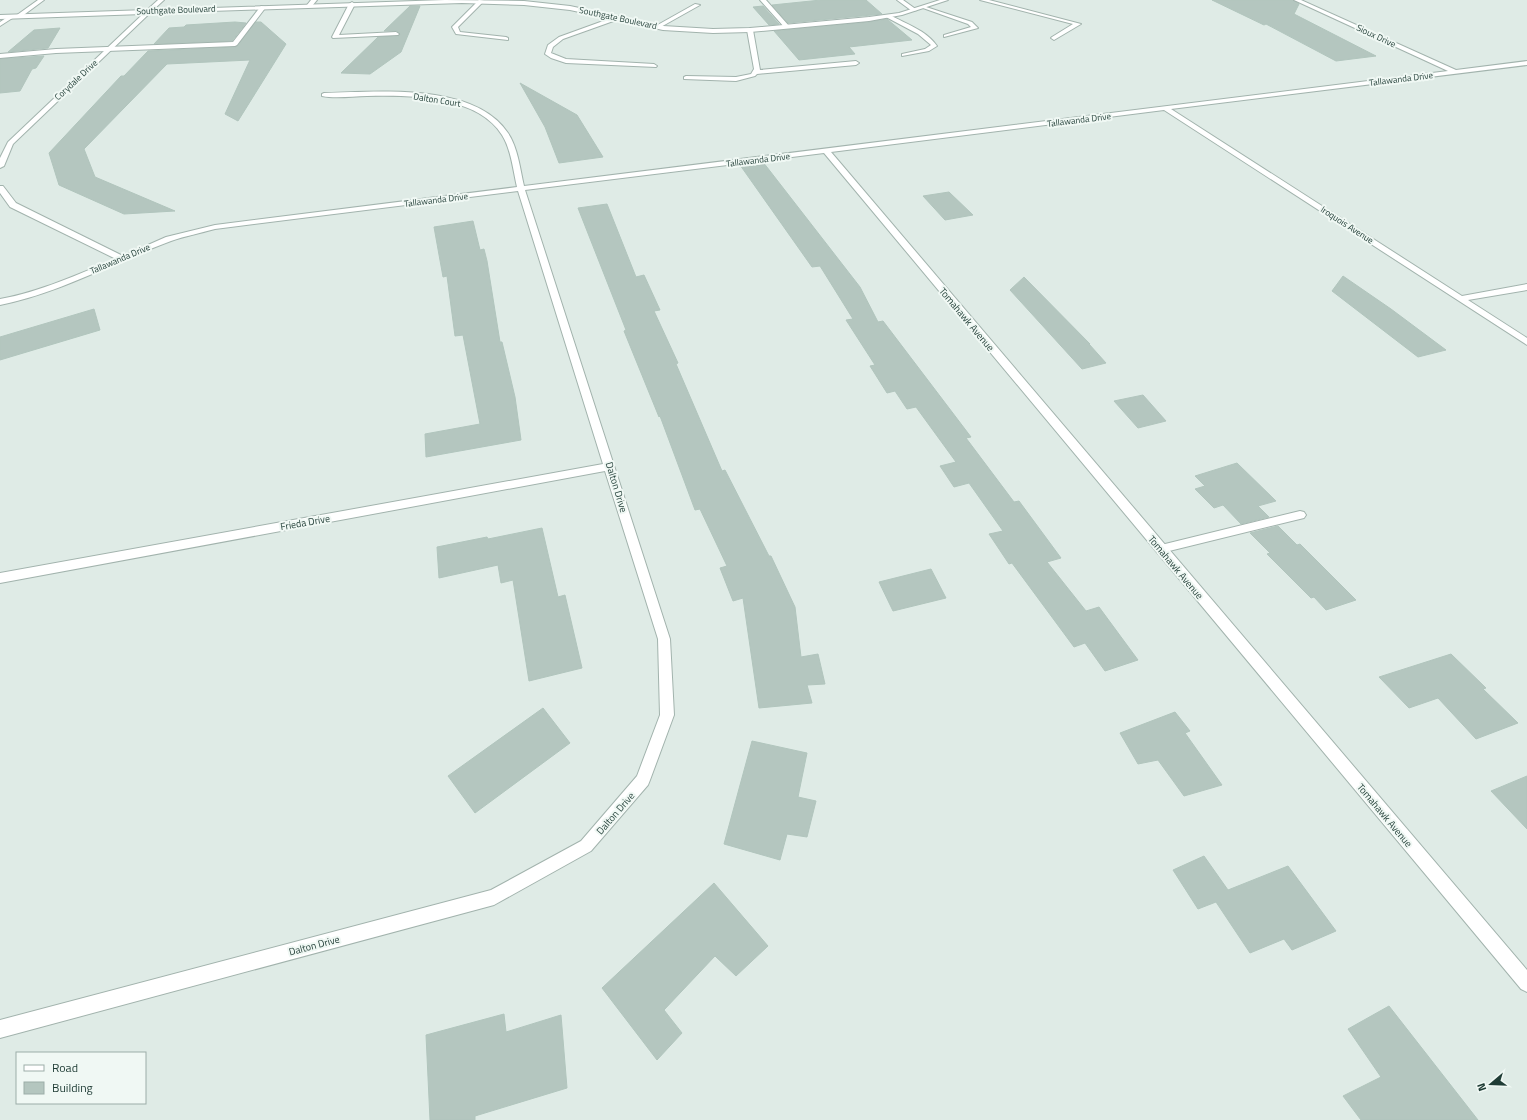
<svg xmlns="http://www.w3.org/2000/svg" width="1527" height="1120" viewBox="0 0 1527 1120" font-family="'Titillium Web',sans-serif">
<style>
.building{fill:#b4c6bf;stroke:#b1c5bd}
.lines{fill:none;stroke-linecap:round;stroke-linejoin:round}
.lane-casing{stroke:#a2b3ad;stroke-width:2}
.street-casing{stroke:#a2b3ad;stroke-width:2}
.lane{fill:#fff;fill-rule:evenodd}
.street{fill:#fff;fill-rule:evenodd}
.labels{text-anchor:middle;stroke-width:4;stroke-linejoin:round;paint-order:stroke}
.far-street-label{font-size:9px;fill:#1f3c35;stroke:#f0f8f4}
.street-label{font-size:10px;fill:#1f3c35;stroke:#f0f8f4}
</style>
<rect width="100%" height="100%" fill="#dfebe6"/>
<path class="building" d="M821 0H866L882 14 788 23 772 5Z
M1212 0H1293L1299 4 1294 14 1376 56 1336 61 1266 24 1264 25Z
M410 6H420L401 52 370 74 341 73 378 37 399 36 400 34 397 31H384Z
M763 6 779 24 769 25 753 7Z
M887 19 912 40 849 47 855 54 799 60 774 31 869 22Z
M235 22 246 23 232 41 154 44 169 28 184 27 186 25Z
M256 22H261L286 44 238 121 225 114 250 60 167 64 84 149 95 177 175 211 124 214 59 185 49 153 121 76H124L148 51 236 47Z
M60 28 48 48 8 52 34 30Z
M44 56 36 68 32 69 20 91 0 93V59Z
M520 83 577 115 603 157 559 163 545 127Z
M763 162 860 287 878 322 883 321 971 437 966 438 1014 502 1019 501 1061 558 1047 562 1086 611 1099 607 1138 660 1105 671 1085 643 1074 647 1012 563 1009 564 989 534 1003 531 969 483 954 487 940 466 956 462 916 407 907 409 895 391 887 393 870 366 875 365 846 320 853 319 820 266 812 267 740 165Z
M949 192 973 215 945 220 923 196Z
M607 204 636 277 644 275 660 310 654 311 678 363 676 364 722 471 725 470 769 556H771L795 607 801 657 818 654 825 684 807 685 812 703 759 708 743 598 733 601 720 568 727 566 700 509 695 510 660 416 659 417 624 331 626 330 578 208Z
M473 221 480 250 484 249 487 261 500 342H502L515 397 521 440 426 457 425 434 480 424 463 335 455 336 447 276 443 277 434 227Z
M1343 276 1391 309 1446 350 1418 357 1332 291Z
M1024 277 1090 344H1089L1106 363 1082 369 1010 290Z
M94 309 100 330 0 360V337Z
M1143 395 1166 421 1138 428 1114 401Z
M1237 463 1276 501 1258 506 1269 517 1241 524 1223 505 1214 508 1195 489 1205 486 1195 476Z
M1278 526 1297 545 1300 544 1356 600 1326 610 1314 597 1311 598 1267 554 1270 553 1250 533Z
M542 528 558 597 565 595 582 668 529 681 513 580 501 583 498 565 439 578 437 547 487 537 488 539Z
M931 569 946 598 893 611 879 582Z
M1451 654 1486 688 1483 689 1518 723 1476 739 1438 698 1409 708 1379 677Z
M543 708 570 743 475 813 448 776Z
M1175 712 1190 731 1185 733 1222 785 1184 796 1158 760 1138 764 1120 733Z
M752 741 807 753 798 797 816 801 807 837 787 834 780 860 724 844Z
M1527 776V829L1491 791Z
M1204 856 1228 890 1288 866 1336 931 1292 950 1284 939 1250 953 1216 902 1198 909 1173 870Z
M714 883 768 946 736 976 715 956 664 1010 682 1033 657 1060 602 988Z
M1389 1006 1478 1120H1361L1343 1096 1381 1077 1348 1029Z
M504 1014 506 1032 561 1015 567 1088 475 1116V1120H430L426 1035Z"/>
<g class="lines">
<g class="lane-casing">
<path id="lane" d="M38 0H44L21 17H17V15Z
M311 0H317L312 6H308L307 5Z
M479 0 484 1 458 27 460 32 506 37 508 38V40L456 34 452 27Z
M760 0H766L789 26V28H785Z
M897 0H903L917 10 912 11Z
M980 0H989L1081 24 1054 40 1051 38 1052 37 1073 24Z
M352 2 355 4 339 35 396 32 399 34 398 35 333 38 332 37 349 4Z
M695 4 700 5 659 28 654 27Z
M261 6 266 7 237 45 235 46 56 53 0 58V54L56 49 233 42Z
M923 6 972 22 978 28 944 37V35L971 27 968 24 923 8Z
M886 15H890C906 24 926 30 937 46L929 51 902 56V54L925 49 931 45 918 34 886 17Z
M9 16 14 17 0 26V22Z
M617 16 619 17V19L563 39 553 47 551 53 566 59 654 64 657 66 656 67 566 63 551 58 545 54 548 45 559 37Z
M750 28 753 30 760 70 856 61 859 63 856 65 757 74 755 76 736 81 684 79V77L686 76 736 77 751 74 754 69 747 30Z
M1300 511 1304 512 1306 515 1304 518 1161 553 1157 552 1155 549 1157 546 1161 545Z"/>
</g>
<g class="street-casing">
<path id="street" d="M158 0H164L153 10 445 0 524 1 570 6 663 26 713 29 750 28 869 17 899 13 940 0H948L902 15 869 21 750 32 713 33 663 30 570 10 524 5 462 3 150 13 13 144 4 166 0 168V158L8 142 143 14 0 19V15L147 10Z
M1294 0H1301L1456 70 1527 61V65L1171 109 1462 296 1527 284V290L1468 300 1527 338V345L1164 110 831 152 1527 970V992L1521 989 824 153 525 190 670 639 674 715 650 780 648 785 591 851 494 905 0 1038V1020L491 890 581 841 637 776 660 715 658 639 605 471 0 583V573L603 464 518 191 215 229C201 233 185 236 171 241 114 262 60 293 0 305V299C40 292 78 274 116 259L10 207 0 193V186H3L16 203 123 256 166 237 215 225 517 187C513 170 511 149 502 135 477 95 409 95 367 96 353 96 336 99 322 96V94L324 93C377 92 474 82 508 133 518 148 520 169 524 186L1448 71Z"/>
</g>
<use href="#lane" class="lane"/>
<use href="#street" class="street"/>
</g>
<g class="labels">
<g class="far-street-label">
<text transform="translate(176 10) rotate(-2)" y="3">Southgate Boulevard</text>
<text transform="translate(618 18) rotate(12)" y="3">Southgate Boulevard</text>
<text transform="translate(1376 36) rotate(25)" y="3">Sioux Drive</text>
<text transform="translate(1401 79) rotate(-7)" y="3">Tallawanda Drive</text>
<text transform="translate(76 80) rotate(-43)" y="3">Corydale Drive</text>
<text transform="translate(437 100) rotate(9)" y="3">Dalton Court</text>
<text transform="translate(1079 120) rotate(-7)" y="3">Tallawanda Drive</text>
<text transform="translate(758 160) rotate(-7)" y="3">Tallawanda Drive</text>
<text transform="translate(436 200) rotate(-7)" y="3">Tallawanda Drive</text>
<text transform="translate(1347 225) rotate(33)" y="3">Iroquois Avenue</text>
<text transform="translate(120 259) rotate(-23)" y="3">Tallawanda Drive</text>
</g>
<g class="street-label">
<text transform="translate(967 319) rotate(50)" y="4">Tomahawk Avenue</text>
<text transform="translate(617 487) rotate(73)" y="4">Dalton Drive</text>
<text transform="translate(305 522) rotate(-10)" y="4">Frieda Drive</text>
<text transform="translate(1176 567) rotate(50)" y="4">Tomahawk Avenue</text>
<text transform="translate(615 813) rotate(-49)" y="4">Dalton Drive</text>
<text transform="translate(1385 815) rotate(50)" y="4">Tomahawk Avenue</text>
<text transform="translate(314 945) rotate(-15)" y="4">Dalton Drive</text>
</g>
</g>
<rect x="16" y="1052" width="130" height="52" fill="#f0f8f4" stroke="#9cada8"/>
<rect x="24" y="1065" width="20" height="6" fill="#ffffff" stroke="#9cada8"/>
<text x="52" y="1072" font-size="12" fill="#1f3c35">Road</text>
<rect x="24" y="1082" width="20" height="12" fill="#b4c6bf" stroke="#9cada8"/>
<text x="52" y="1092" font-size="12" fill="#1f3c35">Building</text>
<g transform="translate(1491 1084) rotate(251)" stroke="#f0f8f4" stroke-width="3" paint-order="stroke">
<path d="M0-3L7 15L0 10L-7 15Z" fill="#1f3c35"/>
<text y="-6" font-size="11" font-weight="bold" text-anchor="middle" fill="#1f3c35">N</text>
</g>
</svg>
